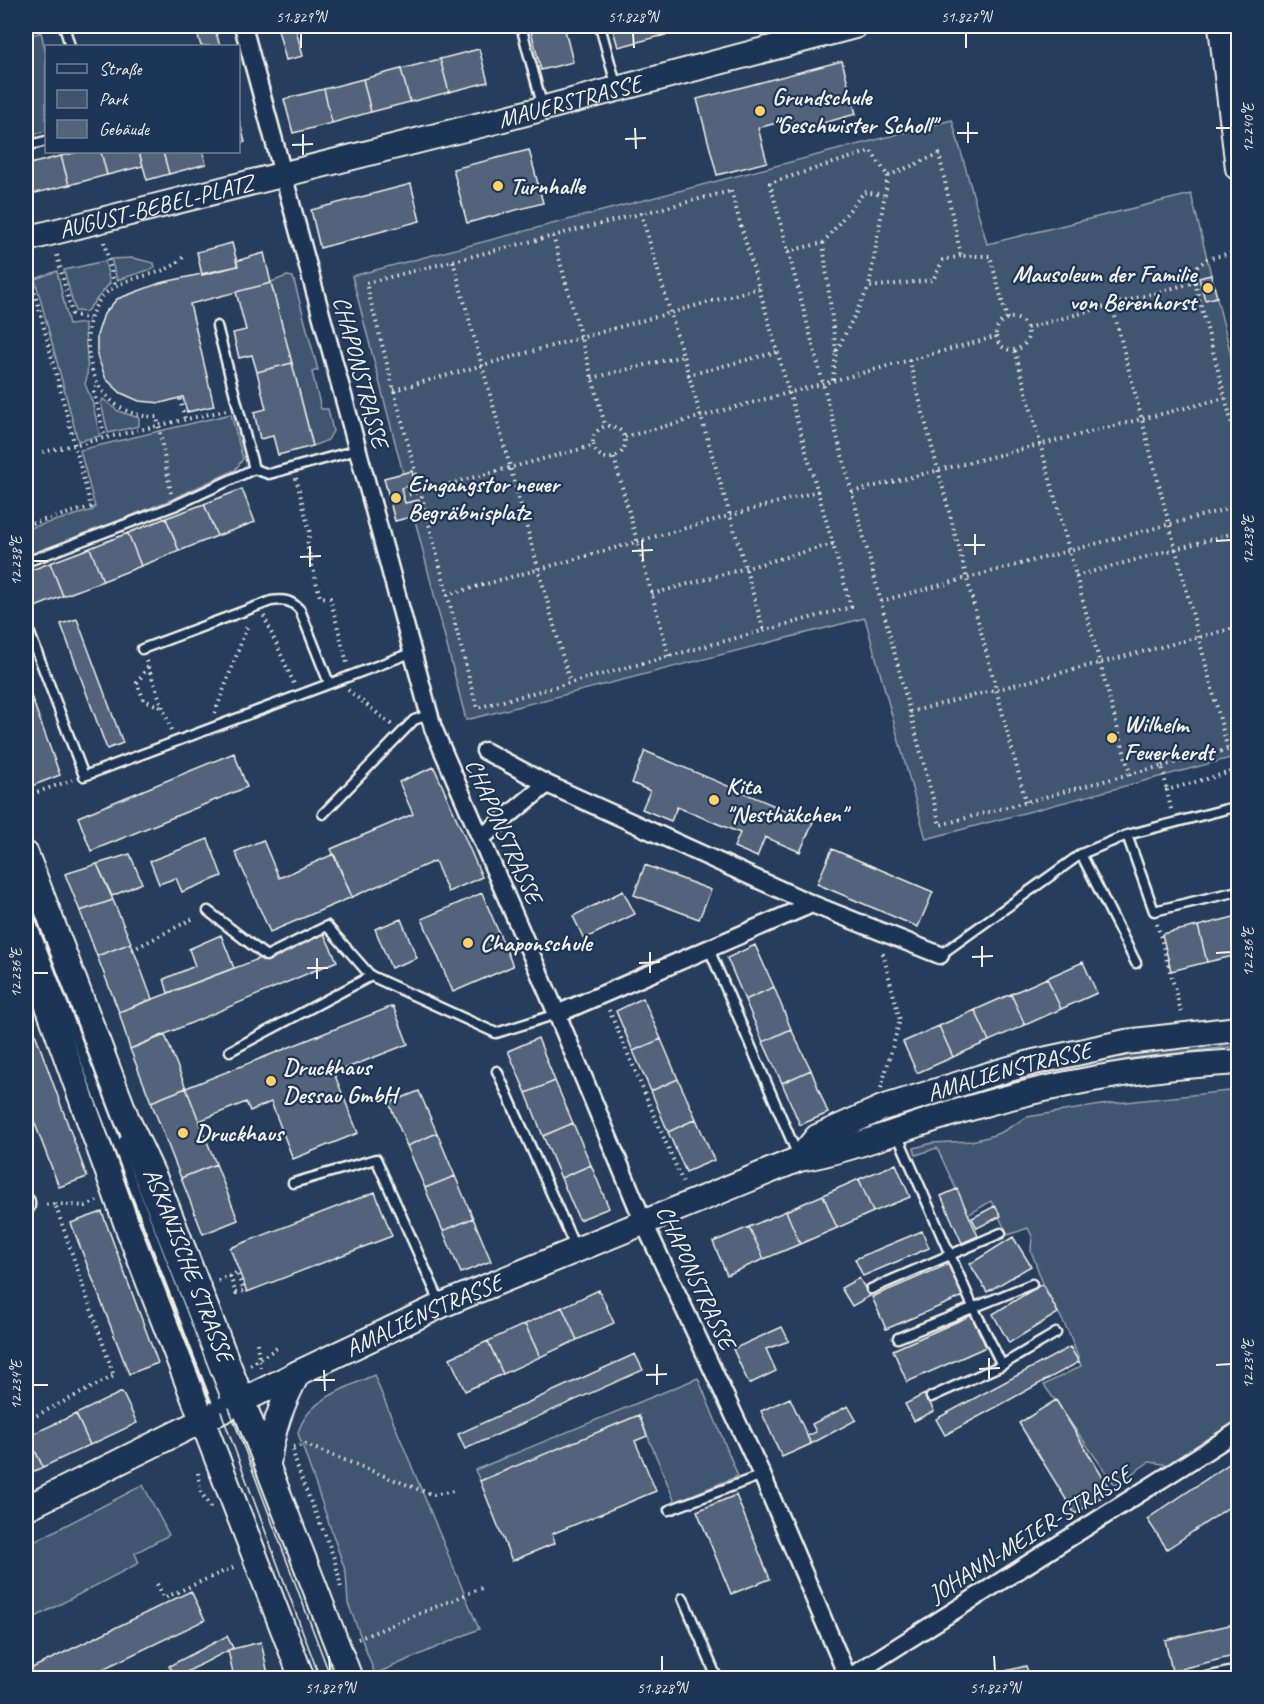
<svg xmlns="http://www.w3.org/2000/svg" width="1264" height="1704" viewBox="0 0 1264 1704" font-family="Caveat,sans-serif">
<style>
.green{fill:#40546f;stroke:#9aa2ac;stroke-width:1.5}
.building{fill:#52647b;stroke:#f4f1e8;stroke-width:1.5}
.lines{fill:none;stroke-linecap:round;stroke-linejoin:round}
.lane-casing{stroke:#f4f1e8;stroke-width:13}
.street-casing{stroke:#f4f1e8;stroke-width:21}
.secondary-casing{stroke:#f4f1e8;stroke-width:28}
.path{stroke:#f4f1e8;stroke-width:4;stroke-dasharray:1.5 4.5;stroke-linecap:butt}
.lane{stroke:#1d3557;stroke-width:8}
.street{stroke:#1d3557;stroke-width:16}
.secondary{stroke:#1d3557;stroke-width:24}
.tram{stroke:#f4f1e8;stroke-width:1.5}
.ticks{fill:none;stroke:#f4f1e8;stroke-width:2}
.poi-dot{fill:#ffd166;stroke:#1d3557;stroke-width:2}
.labels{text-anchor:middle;stroke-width:4.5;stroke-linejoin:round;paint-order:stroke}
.poi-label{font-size:24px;font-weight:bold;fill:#f4f1e8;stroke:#1d3557;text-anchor:start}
.street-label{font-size:24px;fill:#f4f1e8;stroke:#1d3557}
.neatline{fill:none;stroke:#f4f1e8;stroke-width:2}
.ticks-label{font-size:15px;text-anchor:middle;fill:#f4f1e8}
</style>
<rect width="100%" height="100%" fill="#263d5d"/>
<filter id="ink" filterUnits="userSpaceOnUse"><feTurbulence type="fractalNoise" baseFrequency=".0167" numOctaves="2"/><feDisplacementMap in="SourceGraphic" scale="12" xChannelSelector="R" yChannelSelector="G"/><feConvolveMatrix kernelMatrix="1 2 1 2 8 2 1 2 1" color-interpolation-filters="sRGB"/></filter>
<g filter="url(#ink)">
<path class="green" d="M41 32 46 54V131L26 137V37Z
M952 120 987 244 1191 194 1238 383V756L926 839 865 618 466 720 414 516 395 521 384 478 403 473 352 276Z
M133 258 154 263 155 268 117 280 111 259Z
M105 261 110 283 86 312 75 311 64 270Z
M57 271 69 325 85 323C84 341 91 370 85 384L92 401 100 436 78 441 35 279Z
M287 276 293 277 318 370 312 372 321 409H328L333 431 328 440 313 446 271 282Z
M103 399 118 411 139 418V426L108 433 101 403Z
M231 414 243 459 235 470 168 501 26 557V529L93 510 95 507 80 450Z
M1238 1040V1046L1134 1058 1034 1080 1032 1072 1132 1051Z
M1238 1090V1420L1170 1465 1149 1462 1115 1485 1044 1385 1081 1366 1070 1335 1042 1281 1031 1251 1032 1236 1028 1228 1008 1235 991 1201 968 1215 937 1148 916 1155 914 1148 932 1143 971 1141 988 1137 1002 1132 1027 1117 1107 1104Z
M374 1375 479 1629 375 1674 348 1603 346 1573 298 1433C307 1399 345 1389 374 1375Z
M698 1378 738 1476 675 1502 639 1415 480 1481 475 1470Z
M143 1485 169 1535 135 1553 139 1563 26 1622V1546Z"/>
<path class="building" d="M207 26H214L220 46H201L196 29Z
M277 26H295L303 56 286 60Z
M555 26H564L573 62 541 70 531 31Z
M612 26H659L661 36 618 47Z
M659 26H701L661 36Z
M479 49 488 82 449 92 440 59Z
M440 59 449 92 410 102 401 69Z
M842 61 856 114 787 133 784 121 758 128 767 162 717 175 697 99Z
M401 69 410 102 371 112 363 79Z
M363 79 371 112 332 123 324 89Z
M324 89 332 123 293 133 284 99Z
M238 116 245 142 238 144Z
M529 150 543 203 467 223 453 169Z
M78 152H101L107 175 69 185 61 156Z
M101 152H139L143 166 107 175Z
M139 152H163L169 174 147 180Z
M163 152H203L206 164 169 174Z
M61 156 69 185 31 194 26 165Z
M411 184 420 221 320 248 311 210Z
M232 243 238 266 202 275 197 252Z
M264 253 271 283 190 304 214 406 187 412 183 397 161 403 139 401 121 393 106 379 97 355V335L104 314 117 299 160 283 238 266 236 261Z
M1211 275 1217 297 1205 300 1199 278Z
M271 283 292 363 257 372 252 355 239 358 233 333 246 330 236 292Z
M292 363 313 446 278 455 273 436 260 439 254 412 266 409 257 372Z
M412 471 415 485 401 488 403 496 405 503 419 500 422 514 395 521 384 478Z
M242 489 255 522 217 536 204 504Z
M204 504 217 536 179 551 166 518Z
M166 518 179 551 141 566 128 533Z
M128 533 141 566 103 581 90 548Z
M90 548 103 581 63 596 50 563Z
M50 563 63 596 30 609 26 597V572Z
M77 619 123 743 107 749 61 624Z
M26 682 60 775 29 787 26 778Z
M645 751 813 822 800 852 765 837 757 857 734 847 740 833 677 807 671 821 642 809 650 791 632 783Z
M234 753 247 787 91 851 78 817Z
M434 767 482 877 448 892 435 861 352 897 331 849 413 814 399 782Z
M208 839 222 876 182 892 176 878 159 884 150 861Z
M263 840 279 878 334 854 352 897 270 932 235 852Z
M832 849 933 892 918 927 817 884Z
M130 854 142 883 112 896 97 864Z
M97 864 113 900 80 911 65 874Z
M645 865 711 890 699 919 634 895Z
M623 891 635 914 584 939 573 916Z
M482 893 513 966 453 992 422 919Z
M113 900 131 943 97 956 80 911Z
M1234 917 1238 935V955L1207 962 1198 926Z
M401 919 417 958 391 968 375 929Z
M1198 926 1207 962 1171 971 1162 934Z
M324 934 337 961 130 1049 119 1012Z
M221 935 234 968 168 993 164 979 195 966 189 949Z
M131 943 152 999 119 1012 97 956Z
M755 945 774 987 745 1000 727 958Z
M1083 962 1097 993 1061 1009 1047 978Z
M1047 978 1061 1009 1025 1025 1011 994Z
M774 987 791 1029 763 1042 745 1000Z
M1011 994 1025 1025 989 1041 975 1010Z
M643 998 661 1039 633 1051 616 1011Z
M393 1006 408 1044 334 1073 358 1133 293 1159 271 1102 250 1111 246 1102 199 1121 186 1088Z
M975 1010 989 1041 953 1057 939 1026Z
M32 1025 87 1177 59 1187 26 1100V1027Z
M939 1026 953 1057 917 1073 903 1042Z
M791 1029 811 1070 782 1083 763 1042Z
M165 1035 186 1088 151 1102 130 1049Z
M538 1038 555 1081 526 1093 508 1051Z
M661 1039 678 1079 651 1091 633 1051Z
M811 1070 828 1113 800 1125 782 1083Z
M678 1079 696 1119 668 1132 651 1091Z
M555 1081 573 1123 543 1136 526 1093Z
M186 1088 216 1164 181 1178 151 1102Z
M419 1091 437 1133 407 1146 389 1103Z
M696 1119 714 1160 686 1172 668 1132Z
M573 1123 591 1165 561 1178 543 1136Z
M437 1133 455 1176 425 1188 407 1146Z
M216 1164 238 1220 203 1234 181 1178Z
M896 1164 910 1197 873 1212 859 1179Z
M591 1165 609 1208 579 1220 561 1178Z
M455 1176 473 1218 443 1231 425 1188Z
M859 1179 873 1212 837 1228 823 1195Z
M957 1189 978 1236 962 1243 941 1196Z
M375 1192 392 1236 247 1292 230 1248Z
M823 1195 837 1228 800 1244 786 1211Z
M995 1206 1001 1216 977 1228 972 1218Z
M786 1211 800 1244 764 1259 749 1227Z
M102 1212 158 1363 129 1374 71 1223Z
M473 1218 491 1261 461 1273 443 1231Z
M749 1227 764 1259 727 1275 713 1242Z
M922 1231 929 1248 863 1276 855 1259Z
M1013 1237 1031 1266 987 1292 970 1264Z
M951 1263 964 1296 886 1329 872 1297Z
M859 1278 870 1296 852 1306 841 1288Z
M1042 1284 1058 1313 1009 1343 993 1314Z
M599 1290 614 1323 577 1340 562 1307Z
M562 1307 577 1340 540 1357 525 1324Z
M972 1315 986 1347 907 1382 893 1350Z
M525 1324 540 1357 503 1374 488 1341Z
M782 1327 789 1341 766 1349 776 1371 749 1384 733 1349Z
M488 1341 503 1374 465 1391 450 1358Z
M1070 1347 1079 1362 945 1435 936 1419Z
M635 1354 643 1370 465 1449 458 1434Z
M122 1392 137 1423 90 1445 76 1414Z
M925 1394 934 1411 914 1421 905 1404Z
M790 1398 811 1444 782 1457 761 1411Z
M1056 1400 1111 1491 1075 1514 1019 1423Z
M848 1406 856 1420 811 1444 807 1436 816 1432 812 1424Z
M76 1414 90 1445 43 1467 28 1436Z
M639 1415 647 1436 635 1441 656 1491 552 1534 555 1543 512 1561 480 1481Z
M28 1436 43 1467 26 1475V1438Z
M1238 1458V1501L1167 1549 1147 1519Z
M736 1495 770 1579 731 1594 697 1511Z
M191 1591 205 1620 84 1678H26V1671Z
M1238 1623V1655L1172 1671 1165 1640Z
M227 1636 233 1648 175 1678 169 1666Z
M261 1642 269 1678H223L233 1673 228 1650Z
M1026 1666 1030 1678H977Z"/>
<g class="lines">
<g class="lane-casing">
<path id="lane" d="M64 26 70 46
M521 26 543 108
M600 26 617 88
M26 146 46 141
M217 326 254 469 269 474 357 450
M26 562 174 506 254 469
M26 623 84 776 411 653
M142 649 271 601C284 599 291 600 300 610L329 683
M323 814 414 720 428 715
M1127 835 1154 911 1238 891
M1081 854 1136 963
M26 908 219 1408
M208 911 266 956 327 926 371 976 496 1033 557 1014
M709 949 798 1156
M940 955 1081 854 1127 835 1238 806
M230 1051 371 976
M497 1071 575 1247
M897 1134 973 1307 1002 1365 931 1397
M124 1140 228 1404
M293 1183 376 1159 440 1302
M871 1289 1001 1233
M898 1338 1032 1284
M1002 1365 1056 1333
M669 1510 762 1475
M683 1598 717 1678
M1201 1678 1238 1670"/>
</g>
<g class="street-casing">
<path id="street" d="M243 26 433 728 557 1014 644 1223 762 1475 848 1678 1238 1431
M485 751 547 784 812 904 940 955
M481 838 547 784
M557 1014 812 904
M26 1202V1206"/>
</g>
<g class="secondary-casing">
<g id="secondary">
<path d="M1221 26 1238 168"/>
<path id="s1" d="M26 239 492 122 855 26"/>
<path id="s2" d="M26 854 127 1119 161 1192 350 1678"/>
<path d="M26 945 129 1231 302 1678"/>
<path id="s3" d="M799 1159 817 1137 882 1108 988 1075 1034 1062 1126 1042 1238 1029"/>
<path d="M268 1464C272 1429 282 1403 298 1373"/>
<path id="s4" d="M26 1508 298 1373 442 1305 799 1159C854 1150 907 1126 960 1111 1050 1084 1145 1067 1238 1062"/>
</g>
</g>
<path class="path" d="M26 30 43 26
M888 176 869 287 933 280 943 260 961 256
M731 191 851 607 477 708 366 283Z
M641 213 764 631
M553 236 605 425
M104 242 115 287
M823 243 836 352
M788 251 823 243 864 192 883 195
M57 255 72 314 89 319
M453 261 570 683
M1195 282 1238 447
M1112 305 1228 750
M996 334a16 16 0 1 1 32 0a16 16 0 1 1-32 0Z
M1007 319 990 256H961L939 154 888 176 871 151 770 183 940 825 1130 774
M1027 328 1195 282 1192 271 1207 259 1238 251
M1015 351 1130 774 1162 766 1167 790
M909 360 1026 802
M688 375 777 352
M592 378 683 356
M833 380 836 352 869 287
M96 386 94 392 105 438
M394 390 759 288
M180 399 185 420
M593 442a16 16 0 1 1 32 0a16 16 0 1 1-32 0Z
M625 437 995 337
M43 452 227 410
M614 458 669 656
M296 478 310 533 307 545 320 597 330 598 347 663
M852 492 1225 398
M171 493 157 417C114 417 90 386 88 346 87 326 90 310 104 295 130 270 164 281 185 255
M403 496 592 446
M26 525 91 507 27 263
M1076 576 1238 532
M652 594 833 544
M447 595 818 491
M881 601 1238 506
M264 616 294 684
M146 661 171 730
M148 667 137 683 144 700 163 708
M348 690 392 725
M910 712 1238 627
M215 713 248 624
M1162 766 1238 747
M26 796 72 780
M1171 809 1167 790 1238 770
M1157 924 1182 1015
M132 950 196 917
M609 1010 684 1185
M881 1088 900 1020 882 950
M55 1204 86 1206 97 1201
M230 1276 236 1293 244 1291 237 1273
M218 1281 238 1272
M257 1343 260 1368
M250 1365 277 1348
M26 1421 114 1376 55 1204 43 1205
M293 1447 306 1445 433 1495 454 1491
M293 1450C303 1498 336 1543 341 1590
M198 1473 201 1492 212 1510
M157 1584 164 1598 236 1566
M358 1639 484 1587"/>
<use href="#lane" class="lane"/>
<use href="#street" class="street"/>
<use href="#secondary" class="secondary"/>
<path class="tram" d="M229 1408 331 1678
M221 1412 320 1678"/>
</g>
</g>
<path class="ticks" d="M301 33V48M633 33 634 48M966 33V48M968 122V143M635 128 636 149M1216 128H1231M957 133H978M303 134V155M625 139 646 138M292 145 313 144M975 534V555M642 540 643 561M1216 541 1231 540M964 545H985M310 546V567M632 551 653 550M300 557 321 556M33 561H48M982 946V967M650 952V973M1216 953 1231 952M972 957 993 956M317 958V979M639 963 660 962M307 968H328M33 973H48M989 1358V1379M657 1364V1385M1216 1365 1231 1364M979 1369 1000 1368M324 1370 325 1391M646 1375 667 1374M314 1380H335M33 1385H48M329 1656 330 1671M662 1656V1671M994 1656 995 1671"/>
<g class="poi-dot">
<circle cx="760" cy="111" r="6"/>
<circle cx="498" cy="186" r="6"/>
<circle cx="1208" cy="288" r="6"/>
<circle cx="396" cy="498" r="6"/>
<circle cx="1112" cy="738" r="6"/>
<circle cx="714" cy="800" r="6"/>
<circle cx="468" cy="943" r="6"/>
<circle cx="271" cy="1081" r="6"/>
<circle cx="183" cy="1133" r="6"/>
</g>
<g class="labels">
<g class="poi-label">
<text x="772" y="105">Grundschule<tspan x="772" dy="28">"Geschwister Scholl"</tspan></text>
<text x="510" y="194">Turnhalle</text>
<text x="1196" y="282" text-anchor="end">Mausoleum der Familie<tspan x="1196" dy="28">von Berenhorst</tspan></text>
<text x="408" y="492">Eingangstor neuer<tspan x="408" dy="28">Begräbnisplatz</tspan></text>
<text x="1124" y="732">Wilhelm<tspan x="1124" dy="28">Feuerherdt</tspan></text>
<text x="726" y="794">Kita<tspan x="726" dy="28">"Nesthäkchen"</tspan></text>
<text x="480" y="951">Chaponschule</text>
<text x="283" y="1075">Druckhaus<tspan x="283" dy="28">Dessau GmbH</tspan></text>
<text x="195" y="1141">Druckhaus</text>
</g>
<g class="street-label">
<text dy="8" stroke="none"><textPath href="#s1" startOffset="561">MAUERSTRASSE</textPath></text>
<text dy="8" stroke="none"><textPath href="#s1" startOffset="134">AUGUST-BEBEL-PLATZ</textPath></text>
<text transform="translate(361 372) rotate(75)" y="8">CHAPONSTRASSE</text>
<text transform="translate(504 831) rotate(66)" y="8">CHAPONSTRASSE</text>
<text dy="8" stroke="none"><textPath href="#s3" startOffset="232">AMALIENSTRASSE</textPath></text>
<text dy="8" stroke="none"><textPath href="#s2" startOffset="442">ASKANISCHE STRASSE</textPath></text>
<text transform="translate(696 1277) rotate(65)" y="8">CHAPONSTRASSE</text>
<text dy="8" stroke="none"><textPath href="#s4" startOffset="442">AMALIENSTRASSE</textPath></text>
<text transform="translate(1030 1534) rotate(-32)" y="8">JOHANN-MEIER-STRASSE</text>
</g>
</g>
<rect width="1264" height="1704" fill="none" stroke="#1d3557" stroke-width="66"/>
<rect x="45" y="45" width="195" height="108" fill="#1d3557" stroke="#738091" stroke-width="1.5"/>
<rect x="57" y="64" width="30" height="9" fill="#1d3557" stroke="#738091" stroke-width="1.5"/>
<text x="99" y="75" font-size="18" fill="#f4f1e8">Straße</text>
<rect x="57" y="90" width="30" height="18" fill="#40546f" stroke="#738091" stroke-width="1.5"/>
<text x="99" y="105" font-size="18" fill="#f4f1e8">Park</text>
<rect x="57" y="120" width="30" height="18" fill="#52647b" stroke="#738091" stroke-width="1.5"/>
<text x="99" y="135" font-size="18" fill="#f4f1e8">Gebäude</text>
<rect x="33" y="33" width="1198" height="1638" class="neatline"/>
<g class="ticks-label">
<text x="301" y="22">51.829°N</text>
<text x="633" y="22">51.828°N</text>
<text x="966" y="22">51.827°N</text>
<text transform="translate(1248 128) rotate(-90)" y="5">12.240°E</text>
<text transform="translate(1248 540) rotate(-90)" y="5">12.238°E</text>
<text transform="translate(16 561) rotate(-90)" y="5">12.238°E</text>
<text transform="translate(1248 952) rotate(-90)" y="5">12.236°E</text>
<text transform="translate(16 973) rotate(-90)" y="5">12.236°E</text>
<text transform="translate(1248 1364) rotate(-90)" y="5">12.234°E</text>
<text transform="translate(16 1385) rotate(-90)" y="5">12.234°E</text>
<text x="330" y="1693">51.829°N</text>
<text x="662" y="1693">51.828°N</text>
<text x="995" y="1693">51.827°N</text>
</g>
</svg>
